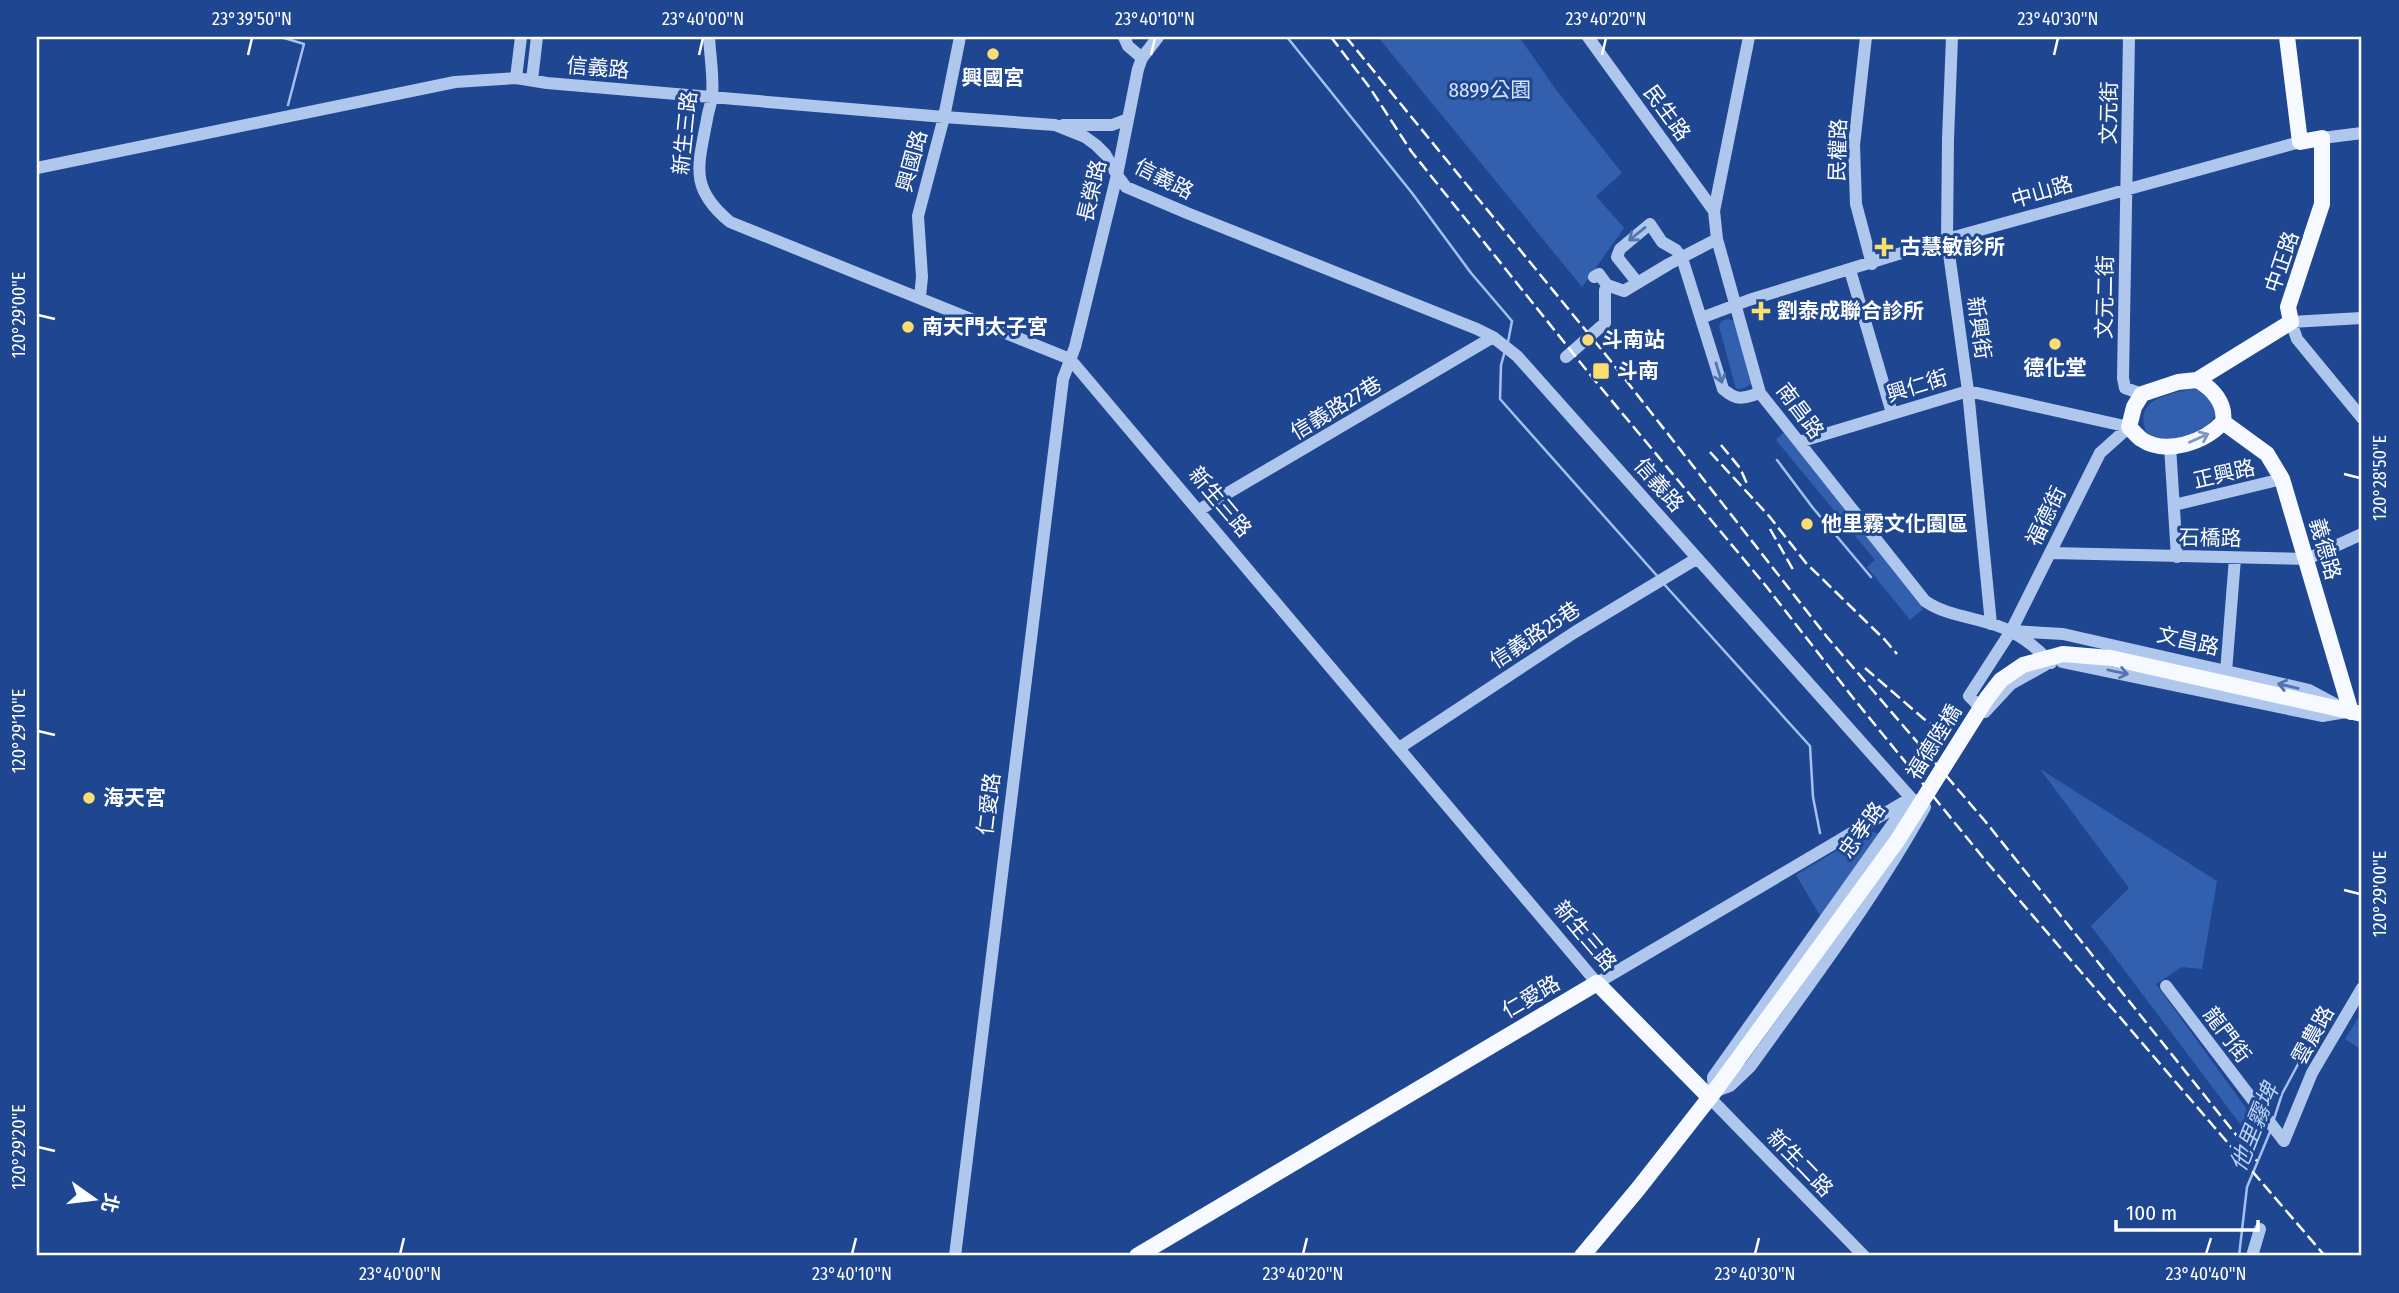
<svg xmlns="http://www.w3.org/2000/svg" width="2399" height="1293" viewBox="0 0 2399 1293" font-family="'Fira Sans Condensed','Noto Sans TC',sans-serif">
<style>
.green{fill:#3260af}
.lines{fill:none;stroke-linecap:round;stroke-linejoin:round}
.stream{stroke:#a3c0ef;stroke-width:2.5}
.minor{stroke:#b0c7ed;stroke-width:12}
.major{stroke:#f6f9ff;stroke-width:16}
.rail{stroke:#fff;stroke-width:2.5;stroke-dasharray:12 5;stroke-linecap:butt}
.oneway{stroke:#5274b1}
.oneway2{stroke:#8097c2}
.ticks{fill:none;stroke:#fff;stroke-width:2.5}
.poi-dot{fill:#fbde70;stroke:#1f4791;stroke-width:2.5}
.labels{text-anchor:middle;stroke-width:6;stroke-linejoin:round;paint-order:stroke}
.street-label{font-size:21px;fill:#fff;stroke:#1f4791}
.poi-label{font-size:21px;font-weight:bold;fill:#fff;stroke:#1f4791;text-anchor:start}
.park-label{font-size:21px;fill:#d5e3fa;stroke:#1f4791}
.water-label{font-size:23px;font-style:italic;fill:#bcd1f4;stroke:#1f4791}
.neatline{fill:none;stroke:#fff;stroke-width:2.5}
.ticks-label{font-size:18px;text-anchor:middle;fill:#fff}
</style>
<rect width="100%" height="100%" fill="#1f4791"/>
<path class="green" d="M1378 37H1519L1557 91 1622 173 1596 196 1624 228 1582 287Z
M1728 319 1737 322 1751 384 1744 388 1736 389 1719 326 1722 321Z
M2191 389C2207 389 2211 400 2216 413 2203 440 2171 447 2146 432 2134 399 2166 395 2191 389Z
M1784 432 1923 609 1910 620 1867 567 1875 560 1776 440Z
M2040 769 2217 881 2202 969 2182 967 2156 984 2254 1119 2244 1129 2091 926 2129 888Z
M1869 831 1880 834 1822 919 1796 875Z
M2362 1012V1050L2345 1039Z"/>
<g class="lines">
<path class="stream" d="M281 37 304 44 288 105
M1287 37 1412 193 1471 273 1512 321 1508 342
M1505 351 1501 365 1500 399 1659 578
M1777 460 1813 508 1871 577
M1663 583 1810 746 1813 797 1820 833
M2274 1119 2282 1094 2303 1055
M2239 1256 2247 1187 2270 1132"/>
<path class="minor" d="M1124 37 1128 46 1142 58
M1588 37 1714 211
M1749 37 1714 211 1717 239 1760 393 1925 601C1951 619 1985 617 2012 632 2027 640 2040 651 2051 663
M1866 37 1854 145 1856 204 1872 264
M1952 37 1948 139 1947 239 1968 391 1991 624
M2129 37 2123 378 2125 388 2142 394
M516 78 521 37
M532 80 537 37
M1063 125H1112L1128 119
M2322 138 2362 133
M37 168 455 82 516 78 547 83 944 117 1055 125 1085 137 1096 145 1105 154 1117 175 1126 187 1187 213 1477 329 1493 337 1517 356 1911 798 1597 983 1070 359 730 222C689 188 698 167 707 119 708 112 711 104 712 97 714 78 710 56 709 37
M1850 270 1892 413
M1594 277 1599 274 1607 285 1624 291 1669 264 1717 239
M1637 282 1617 257 1620 249 1650 224 1662 242 1676 250 1682 258 1723 389C1738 402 1743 398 1760 393
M920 297 922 277 918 216 944 117 960 37
M1701 318 1749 300 1947 239 2300 142
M2362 318 2291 322 2297 339 2362 418
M1566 357 1605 323V290
M1799 442 1968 391 2129 427
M2170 446 2177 557
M2174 505 2282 479
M1199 510 1493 337
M2052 553 2307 559 2362 534
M2012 631 2063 634 2309 690 2337 705
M2062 662 2322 716 2346 712
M2045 665 2011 684 1985 712 1969 696 2011 631 2100 453 2129 427
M2226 672 2235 558
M1399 748 1575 632 1696 559
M1911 798 1925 807C1874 899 1811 982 1750 1067L1730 1086 1714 1092 1713 1077Z
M2166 986 2284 1141 2312 1073 2362 988
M1709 1097 1864 1256
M955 1256 1063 379 1075 347 1117 175 1138 69 1142 58 1158 37
M2252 1256 2260 1229"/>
<path class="major" d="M2197 380C2212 388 2226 403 2223 422 2205 442 2166 456 2141 439 2137 436 2133 431 2129 427L2134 407 2142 394 2178 382 2197 380 2291 322 2288 307 2322 204V138L2300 142 2287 37
M2223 422 2267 454 2282 479 2351 712
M1137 1256 1597 983 1709 1097
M1582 1256 1638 1189 1714 1092 1897 841 1987 698 2001 680 2023 665 2063 654 2111 658 2362 714"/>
<path class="rail" d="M1331 37 1370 88 1411 151 1592 377 1766 586 1850 694 1985 860 2325 1256
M1346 37 1610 360 1827 637 1985 821 2257 1161
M1721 445 1740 468 1748 486
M1710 452 1769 516 1806 563 1885 640 1897 654
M1770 529 1795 573
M1865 668 1924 719 1944 732"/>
</g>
<defs><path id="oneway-shaft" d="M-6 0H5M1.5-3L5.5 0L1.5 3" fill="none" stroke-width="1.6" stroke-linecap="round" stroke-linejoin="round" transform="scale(1.75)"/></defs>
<g class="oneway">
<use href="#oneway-shaft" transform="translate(1637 234) rotate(141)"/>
<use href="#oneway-shaft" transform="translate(1719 373) rotate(73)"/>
<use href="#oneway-shaft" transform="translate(2118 672) rotate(12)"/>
<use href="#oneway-shaft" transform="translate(2288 686) rotate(-167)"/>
</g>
<use class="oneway2" href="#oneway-shaft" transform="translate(2199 438) rotate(-24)"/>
<path class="ticks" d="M248 55 252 38M699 55 703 38M1151 55 1155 38M1602 55 1606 38M2054 55 2058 38M38 315 55 319M2344 474 2360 478M38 731 55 735M2344 890 2360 894M38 1147 55 1151M400 1254 404 1238M852 1254 856 1238M1303 1254 1307 1238M1755 1254 1759 1238M2206 1254 2211 1238"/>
<g class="poi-dot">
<circle cx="993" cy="54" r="7"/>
<path d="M1880.5 236.5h7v7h7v7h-7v7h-7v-7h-7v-7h7z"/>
<path d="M1757.5 300.5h7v7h7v7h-7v7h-7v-7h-7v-7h7z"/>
<circle cx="908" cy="327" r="7"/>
<circle cx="1588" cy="340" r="7"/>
<circle cx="2055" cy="344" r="7"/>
<rect x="1592" y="362" width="18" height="18" rx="3.5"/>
<circle cx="1807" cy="524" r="7"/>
<circle cx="89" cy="798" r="7"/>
</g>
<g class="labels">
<g class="street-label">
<text transform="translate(598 68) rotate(5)" y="7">信義路</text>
<text transform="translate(1667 113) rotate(54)" y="7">民生路</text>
<text transform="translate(2109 113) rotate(-89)" y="7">文元街</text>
<text transform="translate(685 133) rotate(-84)" y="7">新生三路</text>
<text transform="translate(1838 150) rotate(-88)" y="7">民權路</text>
<text transform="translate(912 161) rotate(-75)" y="7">興國路</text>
<text transform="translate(1164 179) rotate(27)" y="7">信義路</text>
<text transform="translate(1092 191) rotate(-77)" y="7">長榮路</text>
<text transform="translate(2042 192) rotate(-16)" y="7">中山路</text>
<text transform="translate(2282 262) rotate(-71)" y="7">中正路</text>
<text transform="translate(2105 297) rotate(-89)" y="7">文元二街</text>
<text transform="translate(1979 328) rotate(82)" y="7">新興街</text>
<text transform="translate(1917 386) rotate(-17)" y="7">興仁街</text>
<text transform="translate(1336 408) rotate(-31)" y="7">信義路27巷</text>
<text transform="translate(1800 411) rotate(53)" y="7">南昌路</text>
<text transform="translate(2224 474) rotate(-13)" y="7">正興路</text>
<text transform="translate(1659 485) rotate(49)" y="7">信義路</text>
<text transform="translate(1220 502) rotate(50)" y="7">新生三路</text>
<text transform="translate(2046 516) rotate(-64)" y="7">福德街</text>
<text transform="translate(2210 538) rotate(1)" y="7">石橋路</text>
<text transform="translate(2325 549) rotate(74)" y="7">義德路</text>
<text transform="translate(1535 635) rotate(-33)" y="7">信義路25巷</text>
<text transform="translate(2188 641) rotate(13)" y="7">文昌路</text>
<text transform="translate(1934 742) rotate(-58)" y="7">福德陸橋</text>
<text transform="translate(989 804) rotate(-83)" y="7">仁愛路</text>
<text transform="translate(1862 830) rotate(-55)" y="7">忠孝路</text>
<text transform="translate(1585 936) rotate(50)" y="7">新生三路</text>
<text transform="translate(1531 997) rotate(-30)" y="7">仁愛路</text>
<text transform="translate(2227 1035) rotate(53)" y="7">龍門街</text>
<text transform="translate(2313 1035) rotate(-61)" y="7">雲農路</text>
<text transform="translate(1800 1163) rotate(46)" y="7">新生二路</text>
</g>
<g class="poi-label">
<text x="993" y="85" text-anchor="middle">興國宮</text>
<text x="1900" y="254">古慧敏診所</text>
<text x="1777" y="318">劉泰成聯合診所</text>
<text x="922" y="334">南天門太子宮</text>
<text x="1602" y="347">斗南站</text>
<text x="2055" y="375" text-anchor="middle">德化堂</text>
<text x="1617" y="378">斗南</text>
<text x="1821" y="531">他里霧文化園區</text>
<text x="103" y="805">海天宮</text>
</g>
<g class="park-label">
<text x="1490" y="97">8899公園</text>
</g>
<g class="water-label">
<text transform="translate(2254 1127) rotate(-68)" y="8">他里霧埤</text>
</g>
</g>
<rect width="2399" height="1293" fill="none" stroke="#1f4791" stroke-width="77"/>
<g transform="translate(94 1199) rotate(104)" stroke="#1f4791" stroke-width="5" paint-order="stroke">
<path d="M0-5L12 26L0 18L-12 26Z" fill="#ffffff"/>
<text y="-10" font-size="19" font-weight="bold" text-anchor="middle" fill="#ffffff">北</text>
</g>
<path d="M2116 1220v10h142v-10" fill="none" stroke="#ffffff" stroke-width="3.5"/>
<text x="2126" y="1220" font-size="21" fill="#ffffff" stroke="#1f4791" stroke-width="5" paint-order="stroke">100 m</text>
<rect x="38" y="38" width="2322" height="1216" class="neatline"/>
<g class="ticks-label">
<text x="252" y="25">23°39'50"N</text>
<text x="703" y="25">23°40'00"N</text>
<text x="1155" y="25">23°40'10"N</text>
<text x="1606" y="25">23°40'20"N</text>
<text x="2058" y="25">23°40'30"N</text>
<text transform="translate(19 315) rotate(-90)" y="6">120°29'00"E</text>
<text transform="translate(2380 478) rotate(-90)" y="6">120°28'50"E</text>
<text transform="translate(19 731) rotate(-90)" y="6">120°29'10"E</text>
<text transform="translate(2380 894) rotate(-90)" y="6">120°29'00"E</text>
<text transform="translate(19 1147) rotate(-90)" y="6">120°29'20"E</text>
<text x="400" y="1280">23°40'00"N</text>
<text x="852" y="1280">23°40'10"N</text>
<text x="1303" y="1280">23°40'20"N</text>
<text x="1755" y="1280">23°40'30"N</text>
<text x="2206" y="1280">23°40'40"N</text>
</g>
</svg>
